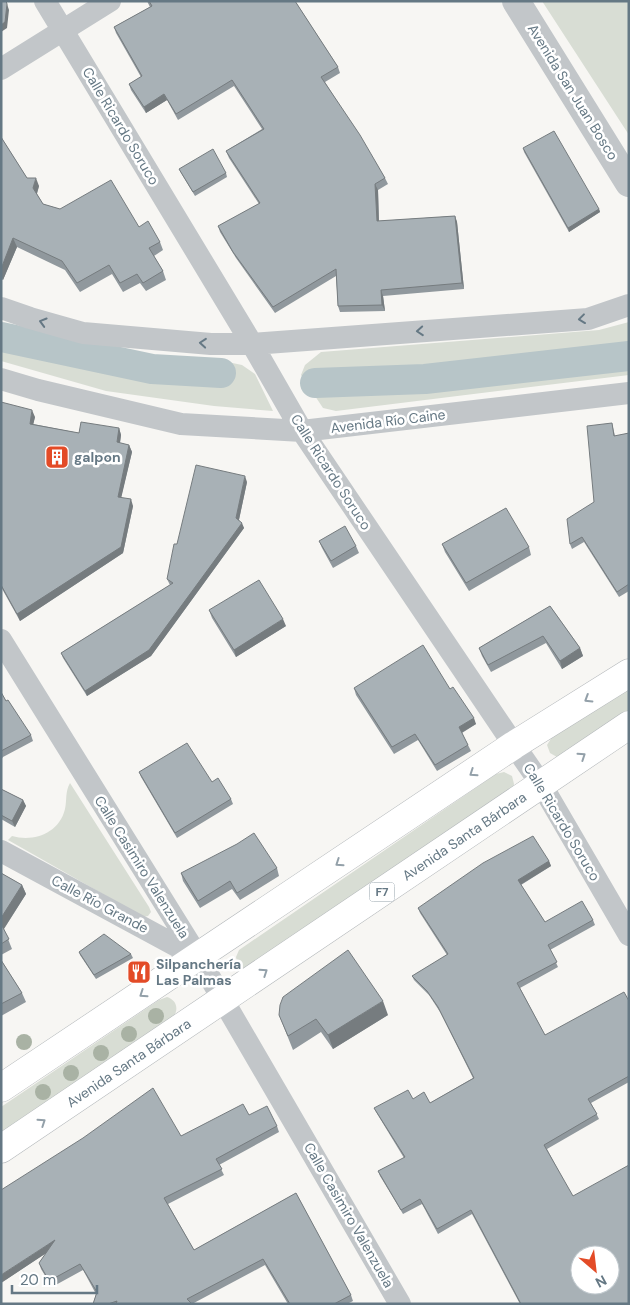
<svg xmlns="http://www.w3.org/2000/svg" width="630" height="1305" viewBox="0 0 630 1305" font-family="'DM Sans',sans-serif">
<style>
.green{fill:#d8ddd4}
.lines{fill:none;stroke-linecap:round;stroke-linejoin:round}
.canal{stroke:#b7c5c8;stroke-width:30}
.trunk-casing{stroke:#b3b7ba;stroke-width:29}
.minor{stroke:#c2c6c9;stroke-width:22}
.tertiary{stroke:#c2c6c9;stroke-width:28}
.trunk{stroke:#fff;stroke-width:28}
.tree{fill:#a9b2a4}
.wall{fill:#90989d}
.shaded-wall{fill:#767c7f}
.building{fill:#a8b1b6;stroke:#767c7f;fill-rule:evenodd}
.oneway{stroke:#657884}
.oneway2{stroke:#93a0a9}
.labels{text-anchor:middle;stroke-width:5;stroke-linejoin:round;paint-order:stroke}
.shield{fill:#fff;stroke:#93a0a9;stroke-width:1}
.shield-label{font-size:12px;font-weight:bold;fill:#657884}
.street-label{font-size:14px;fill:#657884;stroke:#fff}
.poi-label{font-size:14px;font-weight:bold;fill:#657884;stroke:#fff;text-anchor:start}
</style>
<rect width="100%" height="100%" fill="#f7f6f3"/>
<path class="green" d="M542 1H629V135Z
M629 322V375L336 411 323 408 301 375 305 365 321 352 599 330Z
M1 331 76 349 156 360 223 361 242 365 255 374 273 411 214 406 106 391 1 361Z
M629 688V712L557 757 550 753 547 745 552 737Z
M504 772 512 776 514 784 513 789 245 970 238 966 236 957 239 950 496 774Z
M70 783 149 907 151 912 148 916 143 917 138 914 8 840 12 836C33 842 59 834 65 809 67 800 65 792 70 783Z
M167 997C177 1000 179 1010 173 1017L1 1134V1107L159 1000Z"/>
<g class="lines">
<path class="canal" d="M1 337 152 369 221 373
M315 383 425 379 629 356"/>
<g class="trunk-casing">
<g id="trunk">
<path d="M1 1088 514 745 629 673"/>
<path id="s1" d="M1 1149 629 725"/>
</g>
</g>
<path class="minor" d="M45 1 252 344 302 431 514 745 541 784 629 935
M1 69 110 1
M1 308 30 318 83 333 211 344H252L588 319 629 305
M1 379 38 390 181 424 302 431 629 393
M1 640 198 957 400 1304
M1 851 197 957"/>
<path class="tertiary" d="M516 1 629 183"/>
<use href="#trunk" class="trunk"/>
</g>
<g class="tree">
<circle cx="156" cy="1016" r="8"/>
<circle cx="129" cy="1034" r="8"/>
<circle cx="24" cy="1042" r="8"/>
<circle cx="101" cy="1053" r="8"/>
<circle cx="71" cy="1073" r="8"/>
<circle cx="43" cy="1092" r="8"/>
</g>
<path class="wall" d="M147 1H295L338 67 340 73 325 82 385 178 388 184 378 190 379 221 455 216 457 222 464 289 383 296 385 311 340 312 338 306 336 276 275 313 236 258 220 232 218 226 259 204 229 158 226 151 262 129 234 86 178 120 167 100 146 113 131 90 129 84 141 77 116 33 114 27 150 7Z
M1 137 27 178 39 186 37 194 43 204 60 209 139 227 160 242 163 250 154 256 163 271 166 280 146 291 140 283 123 292 112 274 80 292 65 270 17 247 3 280 1 279Z
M523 148 599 209 600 212 569 232 524 152Z
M179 169 226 173 227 177 195 196 181 173Z
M1 402 35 417 33 424 79 433 119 428 121 435 120 443 129 445 132 452 121 497 133 506 123 553 20 621 1 587Z
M612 423 615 436 629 433V591L619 597 584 542 572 549 570 544 594 502Z
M247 482 239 520 244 528 151 656 87 696 63 658 61 653 170 585 167 579 177 544Z
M319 541 356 546 359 553 333 568 322 548Z
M442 544 529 547 531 555 469 591 445 552Z
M550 606 580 648 583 656 562 669 546 643 491 672 482 656 479 648Z
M209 610 286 626 236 657 212 618Z
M354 688 450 689 476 724 462 733 471 751 437 771 418 740 394 754 356 695Z
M1 692 6 701 31 735 33 741 3 757 1 760Z
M139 772 212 782 231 799 233 804 177 838 141 777Z
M1 789 23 800 26 806 15 827 1 819Z
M549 861 551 866 521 885 545 922 593 920 595 925 550 950 558 967 520 988 545 1035 629 1001V1082L591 1103 599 1119 547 1149 629 1304H520L472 1214 438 1234 422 1204 403 1214 380 1176 378 1171 404 1158 376 1112 374 1108 413 1099 430 1103 473 1078 440 1012 429 995 414 980 412 976 447 955 420 913 418 908Z
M277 868 279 876 240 900 232 889 200 908 183 881 181 873Z
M1 873 22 885 26 894 4 929 12 949 1 955Z
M79 952 131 954 133 958 96 979 80 955Z
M1 960 22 993 26 1002 1 1016Z
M279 1015H388L333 1049 321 1032 293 1050Z
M249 1115 277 1126 279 1132 219 1165 224 1175 168 1204 194 1250 296 1193 351 1295 353 1301 347 1304H288L265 1265 192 1304H93L96 1294 83 1270 52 1287 41 1269 39 1263 46 1253 1 1283 181 1136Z"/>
<path class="shaded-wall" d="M7 4 9 10 7 28 1 32V25Z
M164 94 167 100 146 113 144 107Z
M36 178 39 186 36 196 33 188Z
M375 184 378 190 379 227 377 221Z
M599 209 600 212 569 232 568 228Z
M455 216 457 222 464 289 462 283Z
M13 238 17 247 3 280 1 275V269Z
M381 290 383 296 385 311 382 305Z
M32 410 35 417 32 430 30 424Z
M119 428 121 435 119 449 117 442Z
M129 445 132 452 120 503 118 497Z
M245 476 247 482 238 524 236 518Z
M131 499 133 506 123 553 20 621 17 614Z
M242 523 244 528 151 656 87 696 85 691Z
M283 619 286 626 236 657 234 650Z
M580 648 583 656 562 669 560 661Z
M474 718 476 724 461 733 459 727Z
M23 800 26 806 15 827 12 821Z
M549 861 551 866 520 885 518 880Z
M22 885 26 894 3 930 1 925V918Z
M383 1001 388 1015 333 1049 328 1035Z
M55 1240 57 1246 1 1283V1275Z"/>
<path class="building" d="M1 1H6L7 4 5 22 1 25Z
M149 1H295L338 67 321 77 360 135 385 178 375 184 377 221 455 216 462 283 381 290 382 305 338 306 336 269 273 307 233 252 218 226 260 203 226 151 264 129 232 80 176 114 164 94 144 107 129 84 142 76 114 27 152 6Z
M554 131 599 209 568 228 523 148Z
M1 137 27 178H36L33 188 43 204 60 209 111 180 139 227 148 221 160 242 149 248 163 271 143 283 137 274 120 283 109 265 77 283 62 261 13 238 1 269Z
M213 149 226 173 193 192 179 169Z
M1 402 32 410 30 424 79 433 81 422 119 428 117 442 129 445 118 497 131 499 121 547 17 614 1 585Z
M612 423 614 436 629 433V584L617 592 582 537 570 544 567 519 594 502 587 426Z
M196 465 245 476 236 518 242 523 149 650 85 691 61 653 173 583 167 579 174 544H177Z
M506 508 529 547 466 583 442 544Z
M345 526 356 546 331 561 319 541Z
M259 580 283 619 234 650 209 610Z
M550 606 580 648 560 661 543 636 488 665 479 648Z
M423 645 450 689 453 687 474 718 459 727 468 745 435 765 415 734 392 747 354 688Z
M1 692 6 701 8 700 31 735 1 751Z
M187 743 212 782 218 778 231 799 175 833 139 772Z
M1 789 23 800 12 821 1 815Z
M254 833 277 868 237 893 230 881 198 901 181 873 237 844Z
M533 836 549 861 518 880 545 922 582 901 593 920 548 945 557 962 517 983 545 1035 624 992 629 1001V1076L588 1099 597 1114 544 1145 573 1196 629 1165V1304H521L471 1210 437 1229 420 1199 401 1210 378 1171 405 1157 374 1108 408 1090 413 1099 424 1092 430 1103 474 1078 438 1007 427 991 412 976 448 954 418 908 483 863ZM580 1255H610V1285H580Z
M1 873 22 885 1 918Z
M1 924 9 939 1 944Z
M104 934 131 954 94 975 79 952Z
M348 950 383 1001 328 1035 316 1019 288 1036 279 1015 280 1005 283 997Z
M1 960 22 993 1 1004Z
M153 1088 181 1136 243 1104 249 1115 267 1106 277 1126 216 1159 222 1169 164 1198 194 1250 296 1193 351 1295 334 1304H290L263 1259 187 1299 192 1304H116L117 1301 108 1304H93L97 1292 80 1264 49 1281 39 1263 55 1240 1 1275V1190L83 1138Z"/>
<defs><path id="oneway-chevron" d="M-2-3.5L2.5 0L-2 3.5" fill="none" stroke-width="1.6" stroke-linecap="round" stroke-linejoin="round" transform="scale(1.25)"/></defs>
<g class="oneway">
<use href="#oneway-chevron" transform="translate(582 319) rotate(173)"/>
<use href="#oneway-chevron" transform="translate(43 322) rotate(-164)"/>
<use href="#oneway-chevron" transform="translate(420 331) rotate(176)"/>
<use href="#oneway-chevron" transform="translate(203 343) rotate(-175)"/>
</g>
<g class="oneway2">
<use href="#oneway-chevron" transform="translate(588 699) rotate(148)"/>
<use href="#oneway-chevron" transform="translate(582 756) rotate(-34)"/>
<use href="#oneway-chevron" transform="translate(473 773) rotate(146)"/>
<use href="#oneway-chevron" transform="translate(339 863) rotate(146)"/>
<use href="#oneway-chevron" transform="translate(264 972) rotate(-34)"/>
<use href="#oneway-chevron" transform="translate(143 994) rotate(146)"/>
<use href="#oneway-chevron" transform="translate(42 1122) rotate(-34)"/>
</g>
<defs>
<g id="building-square" transform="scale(1.25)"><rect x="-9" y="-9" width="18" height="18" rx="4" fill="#e34b27" stroke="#fff"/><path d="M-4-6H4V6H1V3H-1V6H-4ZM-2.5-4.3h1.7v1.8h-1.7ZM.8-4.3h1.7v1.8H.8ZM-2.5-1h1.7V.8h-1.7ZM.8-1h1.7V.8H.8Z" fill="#fff"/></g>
<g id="restaurant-square" transform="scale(1.25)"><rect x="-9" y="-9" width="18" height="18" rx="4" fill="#e34b27" stroke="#fff"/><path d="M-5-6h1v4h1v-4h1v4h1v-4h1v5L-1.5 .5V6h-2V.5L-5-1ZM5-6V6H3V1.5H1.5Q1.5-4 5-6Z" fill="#fff"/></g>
</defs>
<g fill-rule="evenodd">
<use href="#building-square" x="57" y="457"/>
<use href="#restaurant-square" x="139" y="972"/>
</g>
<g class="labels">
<rect class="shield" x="369.5" y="882.5" width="25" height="19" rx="4"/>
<g class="shield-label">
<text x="382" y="896">F7</text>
</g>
<g class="street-label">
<text transform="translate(573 92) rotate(58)" y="5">Avenida San Juan Bosco</text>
<text transform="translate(121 126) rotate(59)" y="5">Calle Ricardo Soruco</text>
<text transform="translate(388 421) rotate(-7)" y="5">Avenida Río Caine</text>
<text transform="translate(331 472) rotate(57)" y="5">Calle Ricardo Soruco</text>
<text transform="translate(562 822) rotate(59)" y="5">Calle Ricardo Soruco</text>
<text dy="5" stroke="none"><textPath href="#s1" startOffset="559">Avenida Santa Bárbara</textPath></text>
<text transform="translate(142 867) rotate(58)" y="5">Calle Casimiro Valenzuela</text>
<text transform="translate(100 904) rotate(28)" y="5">Calle Río Grande</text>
<text dy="5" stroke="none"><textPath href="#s1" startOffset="154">Avenida Santa Bárbara</textPath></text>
<text transform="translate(349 1215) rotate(60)" y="5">Calle Casimiro Valenzuela</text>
</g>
<g class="poi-label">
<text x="74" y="462">galpon</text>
<text x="156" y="969">Silpanchería<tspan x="156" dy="16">Las Palmas</tspan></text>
</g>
</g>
<rect width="630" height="1305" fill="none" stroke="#657884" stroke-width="5"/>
<g transform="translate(595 1270) rotate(152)"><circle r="24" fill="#ffffff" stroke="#c1c9ce"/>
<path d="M0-4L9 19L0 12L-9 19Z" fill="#e34b27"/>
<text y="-8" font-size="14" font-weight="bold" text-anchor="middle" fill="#657884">N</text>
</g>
<path d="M12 1285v8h85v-8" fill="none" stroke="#657884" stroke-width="2.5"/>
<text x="20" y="1285" font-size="15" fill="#657884" stroke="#ffffff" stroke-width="4" paint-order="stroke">20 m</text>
</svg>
